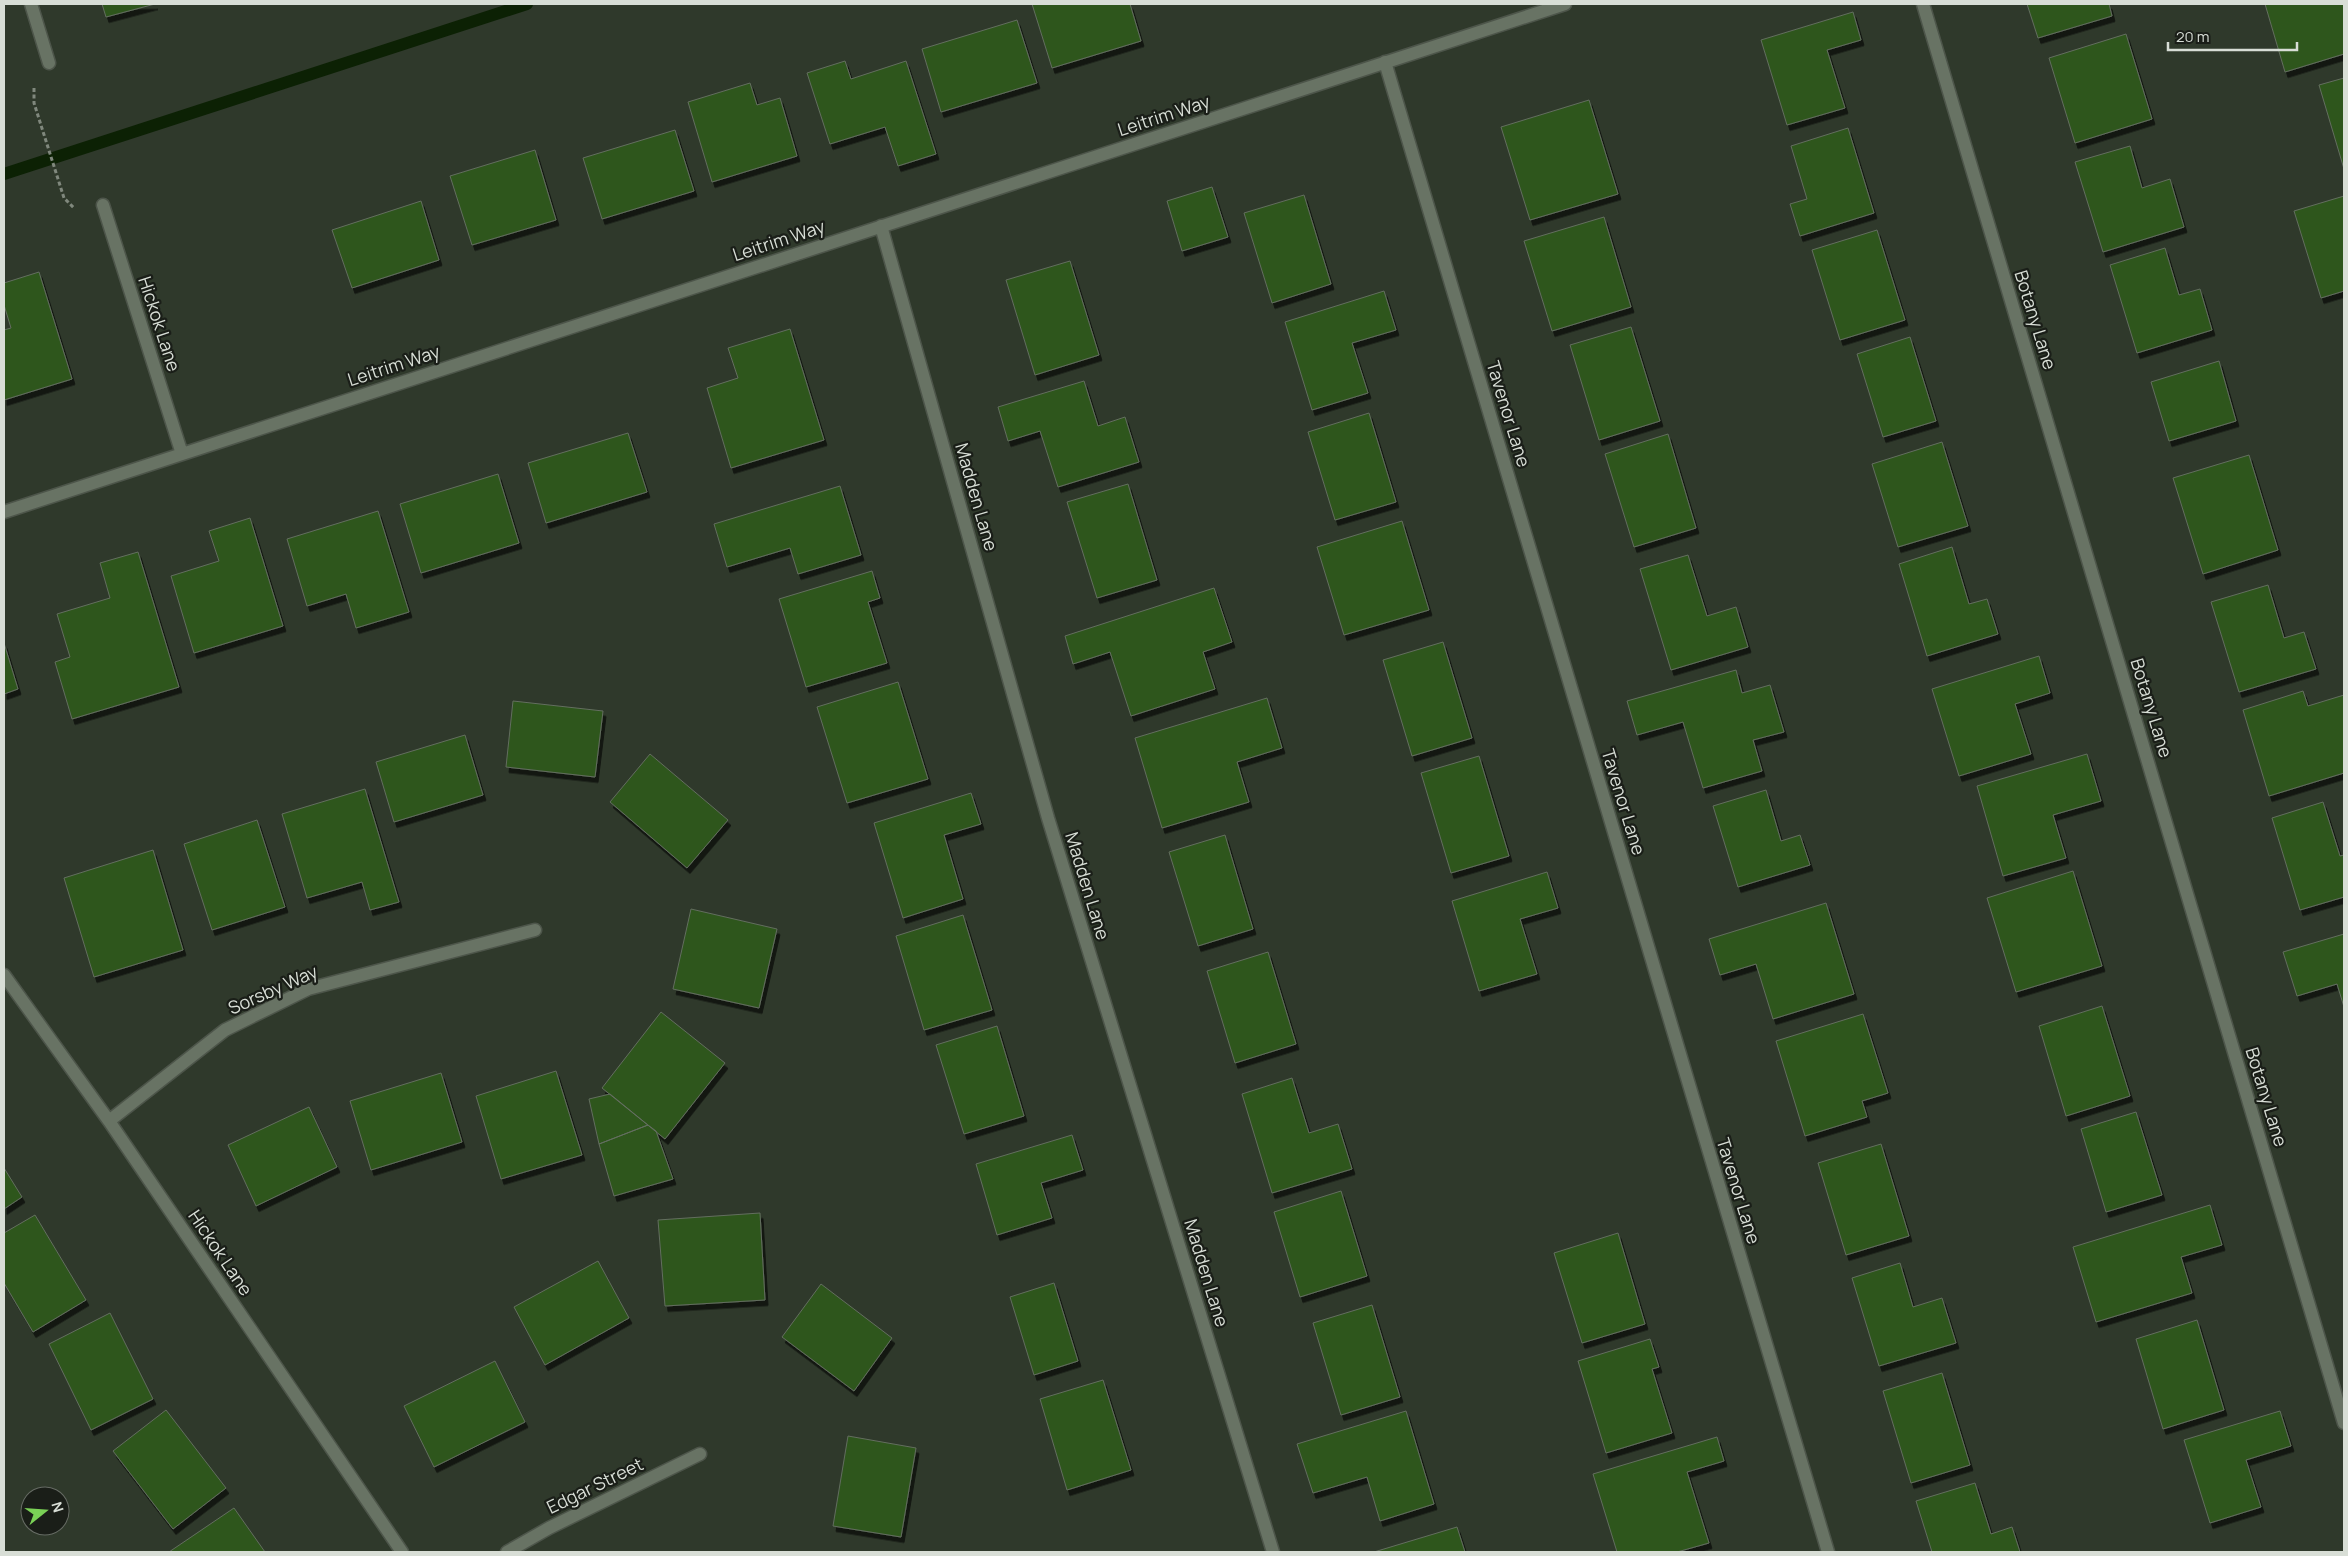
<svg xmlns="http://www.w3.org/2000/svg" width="2348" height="1556" viewBox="0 0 2348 1556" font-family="Manrope,sans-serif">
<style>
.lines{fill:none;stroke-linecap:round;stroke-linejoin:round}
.stream{stroke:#0c2104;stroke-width:12}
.building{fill:#2e561d;stroke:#636e5f;filter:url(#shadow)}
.minor-casing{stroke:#4d554a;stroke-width:15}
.path{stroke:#80887d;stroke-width:3;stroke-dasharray:4 2.5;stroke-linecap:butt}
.minor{stroke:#687364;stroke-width:12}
.labels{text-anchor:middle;stroke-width:4.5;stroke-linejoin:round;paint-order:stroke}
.street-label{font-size:18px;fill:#d8ded6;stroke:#1a1e18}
</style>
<defs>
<filter id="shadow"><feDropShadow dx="3" dy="5.5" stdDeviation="0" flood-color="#0009"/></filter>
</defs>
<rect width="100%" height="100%" fill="#2f392b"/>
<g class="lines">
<path class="stream" d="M4 174 527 4"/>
</g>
<path class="building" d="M102 4H155L106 17Z
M1032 4H1130L1141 41 1052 68Z
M2027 4H2109L2112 16 2038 38Z
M2265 4H2344V54L2285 72Z
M1853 12 1861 40 1827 50 1845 108 1787 125 1761 40Z
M1017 20 1037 83 941 112 922 49Z
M2126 34 2152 119 2075 143 2049 58Z
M845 61 851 79 906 61 936 154 898 166 885 127 830 144 807 73Z
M2344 78V169L2319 85Z
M750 83 757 105 780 98 797 156 712 182 688 102Z
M1589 100 1618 194 1530 220 1501 127Z
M1848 128 1874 213 1800 236 1790 204 1807 199 1791 146Z
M675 130 694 191 602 219 583 158Z
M2130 146 2142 188 2170 179 2184 227 2103 252 2075 162Z
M535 150 556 220 472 245 450 176Z
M1212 187 1228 237 1182 251 1167 201Z
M1304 195 1331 284 1272 303 1244 213Z
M2344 196V291L2321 298 2294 211Z
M421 201 439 260 352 288 332 230Z
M1604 217 1631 307 1552 331 1524 241Z
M1877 230 1905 320 1840 340 1812 250Z
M2165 248 2179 295 2200 289 2212 330 2137 353 2110 265Z
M1070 261 1099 355 1035 375 1006 280Z
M39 272 72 379 4 400V330L11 328 4 305V283Z
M1384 291 1396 330 1352 343 1368 393 1312 410 1285 322Z
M1631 327 1660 421 1599 440 1570 345Z
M790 329 824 440 731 468 707 388 738 378 728 348Z
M1910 337 1936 421 1883 437 1857 354Z
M2219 361 2236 421 2169 441 2151 382Z
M1084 381 1098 426 1125 417 1139 462 1058 487 1040 431 1008 441 998 407Z
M1369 413 1396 502 1335 520 1308 432Z
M628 433 647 492 546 523 528 463Z
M1668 434 1696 528 1634 547 1605 454Z
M1942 442 1968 526 1898 547 1872 464Z
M2249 455 2278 550 2203 574 2173 478Z
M498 474 519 543 421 573 400 504Z
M1128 484 1157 580 1097 598 1067 502Z
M840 486 861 555 798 574 790 548 727 567 714 524Z
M378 511 409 612 356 628 346 594 307 606 287 539Z
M250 518 283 626 194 653 171 576 219 561 209 531Z
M1402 521 1429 610 1344 635 1317 547Z
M1952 547 1969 604 1987 599 1998 634 1927 656 1899 564Z
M138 552 179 687 72 719 55 662 70 657 57 614 110 598 100 563Z
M1688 555 1707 616 1736 607 1748 647 1671 670 1640 569Z
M872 571 880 598 868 602 887 663 806 687 779 599Z
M2268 585 2284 638 2304 632 2316 669 2239 692 2211 602Z
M1214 588 1232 642 1203 652 1215 689 1131 716 1110 652 1073 664 1065 636Z
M1443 642 1472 738 1412 756 1383 660Z
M4 643 18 689 4 694Z
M2039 656 2050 693 2015 704 2031 754 1959 776 1932 689Z
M1736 670 1742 693 1770 685 1784 732 1753 740 1762 771 1703 788 1683 722 1637 735 1627 701Z
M898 682 928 779 847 803 817 707Z
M2303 691 2308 706 2344 695V773L2269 796 2243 710Z
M1267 698 1282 748 1237 762 1249 802 1162 828 1135 738Z
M513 701 603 711 595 777 506 767Z
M465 735 483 795 394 822 376 762Z
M650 754 728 820 687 868 610 802Z
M2087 754 2101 801 2053 815 2066 858 2003 876 1977 786Z
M1479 756 1509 856 1451 873 1421 773Z
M365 789 399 902 370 910 362 882 307 898 282 814Z
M1766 790 1781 841 1800 835 1810 865 1738 887 1713 806Z
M971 793 981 824 944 835 963 899 903 918 874 823Z
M2323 802 2340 856 2344 855V897L2300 910 2272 818Z
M257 820 285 907 212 930 184 844Z
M1225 835 1253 929 1198 946 1169 852Z
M153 850 183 950 94 977 64 878Z
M2073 871 2102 966 2016 992 1987 898Z
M1547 872 1558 908 1520 919 1537 974 1479 991 1452 901Z
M1826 903 1854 994 1773 1019 1756 964 1720 975 1709 939Z
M691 909 777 929 759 1008 673 989Z
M963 915 992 1010 924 1030 896 936Z
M2344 934V1007L2337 984 2297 996 2283 952Z
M1268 952 1296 1044 1235 1063 1207 971Z
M2102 1006 2130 1096 2066 1116 2039 1026Z
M661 1012 725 1063 665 1139 602 1088Z
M1863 1014 1888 1093 1862 1101 1867 1117 1805 1136 1776 1041Z
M997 1026 1024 1116 964 1134 936 1045Z
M556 1071 582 1155 501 1179 476 1096Z
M441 1073 462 1142 371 1170 350 1101Z
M1292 1078 1309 1133 1338 1124 1352 1169 1272 1193 1242 1094Z
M610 1094 648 1125 599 1144 589 1099Z
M309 1107 337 1167 256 1206 228 1145Z
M2136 1112 2162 1195 2106 1212 2081 1129Z
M648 1125 656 1131 673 1179 614 1196 599 1144Z
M1072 1135 1083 1170 1041 1183 1052 1218 997 1235 976 1164Z
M1881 1144 1909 1236 1846 1255 1818 1163Z
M4 1168 22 1197 4 1209Z
M1341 1191 1367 1276 1300 1297 1274 1212Z
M2210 1205 2222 1245 2181 1257 2192 1293 2096 1322 2073 1247Z
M760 1213 765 1300 665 1306 658 1220Z
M35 1215 86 1300 33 1332 4 1283V1233Z
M1618 1233 1645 1324 1582 1343 1554 1253Z
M598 1261 629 1318 545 1365 514 1307Z
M1900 1263 1913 1307 1942 1298 1956 1343 1879 1366 1852 1278Z
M1054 1283 1078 1361 1034 1375 1010 1297Z
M821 1284 892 1338 854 1391 782 1337Z
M1372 1305 1400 1397 1341 1415 1313 1323Z
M110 1313 153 1399 91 1430 49 1344Z
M2197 1320 2224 1410 2163 1429 2136 1339Z
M1650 1339 1659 1367 1652 1369 1672 1433 1606 1453 1578 1361Z
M495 1361 525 1422 434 1467 404 1406Z
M1942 1373 1970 1465 1911 1483 1883 1391Z
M1103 1380 1131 1470 1067 1490 1040 1399Z
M166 1410 226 1488 173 1529 113 1451Z
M1406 1411 1434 1504 1380 1521 1367 1477 1313 1493 1297 1444Z
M2280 1411 2291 1446 2246 1460 2261 1507 2210 1523 2184 1440Z
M848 1436 916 1448 901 1537 833 1526Z
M1717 1437 1724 1461 1687 1472 1709 1543 1677 1552H1617L1593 1474Z
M1975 1483 1991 1534 2012 1527 2020 1552H1932L1916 1501Z
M234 1508 265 1552H169Z
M1457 1527 1465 1552H1374Z"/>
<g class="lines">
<g class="minor-casing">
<path id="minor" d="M31 4 49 63
M1923 4 2344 1423
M1385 62 1828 1552
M103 205 182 454
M881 226 1048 818 1273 1552
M4 512 1565 4
M4 975 109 1121 402 1552
M109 1121 225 1030 308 989 535 930
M507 1552 549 1528 700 1454"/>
</g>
<path class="path" d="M34 88V103L64 198 74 208"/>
<use href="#minor" class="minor"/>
</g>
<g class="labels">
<g class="street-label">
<text transform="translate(1164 116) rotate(-18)" y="6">Leitrim Way</text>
<text transform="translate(779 241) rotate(-18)" y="6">Leitrim Way</text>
<text transform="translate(2035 320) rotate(73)" y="6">Botany Lane</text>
<text transform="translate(159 324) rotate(72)" y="6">Hickok Lane</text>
<text transform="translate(394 366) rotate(-18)" y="6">Leitrim Way</text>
<text transform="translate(1508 414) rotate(73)" y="6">Tavenor Lane</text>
<text transform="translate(976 497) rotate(74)" y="6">Madden Lane</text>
<text transform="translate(2151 708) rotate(73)" y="6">Botany Lane</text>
<text transform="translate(1623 802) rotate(73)" y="6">Tavenor Lane</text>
<text transform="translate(1087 886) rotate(73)" y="6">Madden Lane</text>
<text transform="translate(273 990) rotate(-24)" y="6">Sorsby Way</text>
<text transform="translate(2266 1097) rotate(73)" y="6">Botany Lane</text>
<text transform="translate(1738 1191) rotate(73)" y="6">Tavenor Lane</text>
<text transform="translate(220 1253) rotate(56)" y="6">Hickok Lane</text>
<text transform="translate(1206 1273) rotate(73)" y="6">Madden Lane</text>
<text transform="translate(595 1486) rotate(-26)" y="6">Edgar Street</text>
</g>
</g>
<rect width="2348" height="1556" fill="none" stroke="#d8ded6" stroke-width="10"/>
<g transform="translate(45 1511) rotate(73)"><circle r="24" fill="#1a1e18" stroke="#666b64"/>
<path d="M0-4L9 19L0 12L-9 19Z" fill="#7ad156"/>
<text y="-8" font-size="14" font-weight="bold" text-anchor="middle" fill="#d8ded6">N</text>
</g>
<path d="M2168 42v8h129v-8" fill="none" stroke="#d8ded6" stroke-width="2.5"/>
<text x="2176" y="42" font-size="15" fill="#d8ded6" stroke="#1a1e18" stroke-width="4" paint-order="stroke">20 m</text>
</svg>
